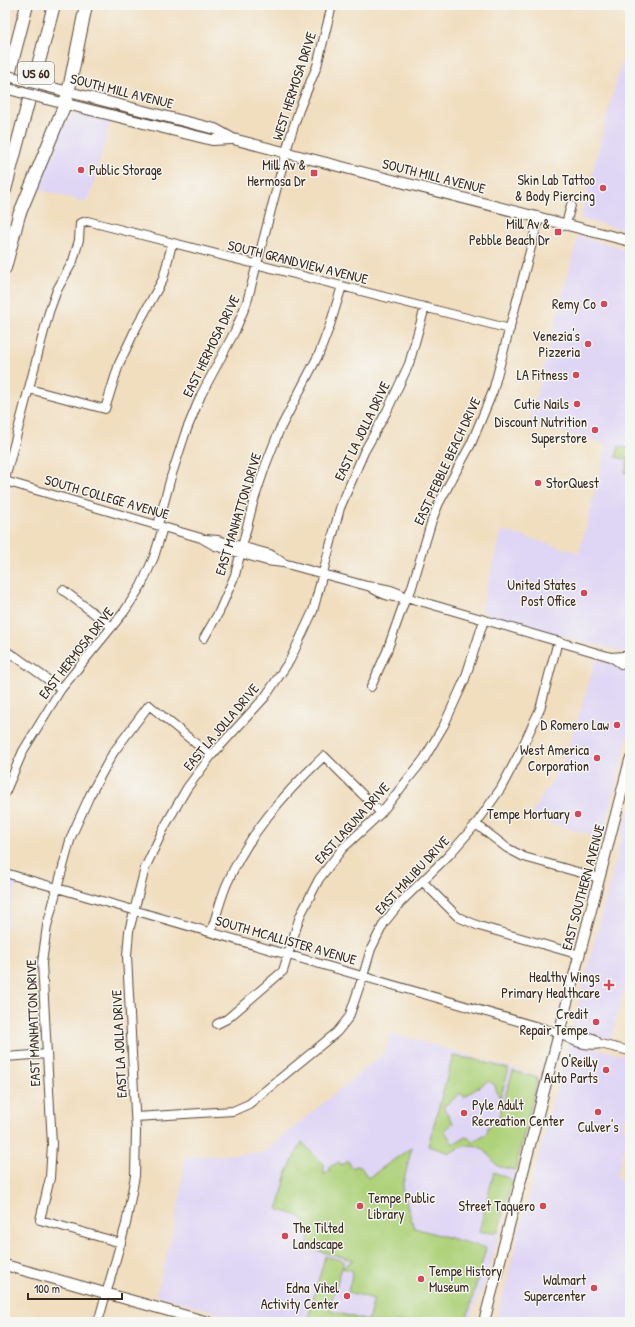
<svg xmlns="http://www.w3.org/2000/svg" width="635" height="1327" viewBox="0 0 635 1327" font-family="'Patrick Hand',sans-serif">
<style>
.built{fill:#dfd5f5}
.green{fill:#aed27a;stroke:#747e4c}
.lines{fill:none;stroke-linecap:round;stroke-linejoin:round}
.minor-casing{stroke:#564536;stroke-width:10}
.major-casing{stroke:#564536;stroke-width:12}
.highway-casing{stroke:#564536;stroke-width:14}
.minor{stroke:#fff;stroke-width:8}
.major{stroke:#fff;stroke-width:10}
.highway{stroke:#fff;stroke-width:12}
.major-bridge-casing{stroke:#564536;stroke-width:12;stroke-linecap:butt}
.major-bridge{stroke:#fff;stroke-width:10}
.poi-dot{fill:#d1495b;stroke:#f6f6f2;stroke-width:1.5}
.labels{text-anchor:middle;stroke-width:3;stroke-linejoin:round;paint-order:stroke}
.shield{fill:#f6f6f2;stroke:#73675e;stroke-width:1}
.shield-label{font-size:13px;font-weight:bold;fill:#3b2a1e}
.street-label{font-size:14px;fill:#3b2a1e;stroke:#f6f6f2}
.poi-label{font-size:14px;fill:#3b2a1e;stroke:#f6f6f2;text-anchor:end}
</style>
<rect width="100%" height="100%" fill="#f6f6f2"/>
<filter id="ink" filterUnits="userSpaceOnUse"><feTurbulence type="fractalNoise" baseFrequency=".025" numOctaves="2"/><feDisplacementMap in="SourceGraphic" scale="8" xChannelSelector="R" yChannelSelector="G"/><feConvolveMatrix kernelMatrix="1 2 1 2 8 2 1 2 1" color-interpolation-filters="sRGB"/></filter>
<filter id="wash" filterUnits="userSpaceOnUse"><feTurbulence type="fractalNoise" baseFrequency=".012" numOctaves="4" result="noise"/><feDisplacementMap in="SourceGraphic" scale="16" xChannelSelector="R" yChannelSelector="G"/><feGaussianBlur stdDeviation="0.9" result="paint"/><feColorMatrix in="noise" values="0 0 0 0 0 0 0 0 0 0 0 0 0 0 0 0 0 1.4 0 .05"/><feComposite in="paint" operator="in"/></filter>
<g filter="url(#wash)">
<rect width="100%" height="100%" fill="#f1debf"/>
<path class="built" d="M630 29V231L580 219Z
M77 113H84L111 119 90 197 85 202 38 189 35 187 57 142 61 129 66 120Z
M578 236 630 250V654L488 617 486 613 481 611 502 530 579 553 583 539 607 444 529 424Z
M596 658 630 668V729L602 838 543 821 531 815 562 764 582 706Z
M630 804V967L611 1040 576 1030 573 1028V1024Z
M5 873 19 877 10 907 6 932 5 952Z
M392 1033 540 1076 498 1237 485 1283 474 1308 470 1322H250L156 1295 172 1235 180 1196 185 1157 262 1153 384 1053Z
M572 1043 630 1057V1113L624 1119 623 1124 624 1129 628 1133 617 1176 620 1179 630 1182V1322H496L567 1046Z"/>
<path class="green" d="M619 446 630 449V474L625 473 628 460 616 457Z
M453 1056 473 1059 509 1069 500 1099 494 1084 488 1081 464 1097 461 1093 443 1107 453 1123 445 1131 453 1144 465 1137 469 1138 472 1142 487 1133 488 1127 497 1122 513 1071 538 1078 515 1170 497 1166C482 1144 474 1139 450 1153L428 1146Z
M302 1142 324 1164V1175L330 1171 328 1168 339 1162 341 1165 348 1161 352 1168 356 1166 361 1167 368 1178 412 1147 402 1188 414 1228 486 1248 466 1322H307L325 1256 344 1261 330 1306 331 1311 368 1321 374 1299 348 1292 353 1271 342 1268 353 1260 308 1248C309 1218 306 1217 278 1210L287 1172Z
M494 1172 512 1180 498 1232H479Z"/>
</g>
<g filter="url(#ink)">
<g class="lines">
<g class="minor-casing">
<path id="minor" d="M566 224 571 205
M29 389 105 409 119 364 136 328 163 279 172 244
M5 479 49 312 57 290 73 261 79 240 80 223 87 221 510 329
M5 481 201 538 215 546 267 561 283 563 367 586C381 587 394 589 406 597L611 657 621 664 630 666
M158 525 171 477 185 434 201 395 235 331 247 302 289 141 299 110 317 66 332 5
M205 539 218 540 270 554 281 561
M370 587C381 594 392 599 406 597
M63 590 112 627
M204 638 219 612 235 575 253 503 266 464 279 431 319 354 330 325 342 286
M5 651 15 656 61 689
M611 657 624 656 630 658
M371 687 387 651 406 597 411 590 432 520 439 503 471 444 493 391 539 217
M5 793 23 751 61 689 124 612 141 586 154 557 163 527
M476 824 507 848 524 857 599 878
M5 873 559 1033C572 1041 585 1047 600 1044
M423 882 458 917 479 926 580 955
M211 932C216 917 220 901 226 886 248 834 284 794 324 756L381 813
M217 1024 227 1019 283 971 300 916 319 879 343 848 381 813 424 759 444 725 465 679 484 620
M561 1033H574L593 1038 600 1044 630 1051
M5 1057 47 1054
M136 1117 233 1111 249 1104 337 1032 349 1017 363 976 371 949 384 923 400 903 449 855 476 824 501 788 521 750 540 709 558 641
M121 1243 40 1220 50 1178 52 1144 42 963 47 926 71 837 90 795 113 753 149 705 211 756
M98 1322 126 1224 135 1176 136 1131 127 956 129 931 145 868 165 826 187 788 211 756 265 697 290 660 313 611 340 508 364 452 387 411 409 364 425 307"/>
</g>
<g class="major-casing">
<path id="major" d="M49 87 215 129 233 139 630 241
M46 99 212 140 231 139
M5 1265 208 1322
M484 1322 630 760"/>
</g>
<g class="highway-casing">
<path id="highway" d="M5 89 27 5
M5 190 54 5
M5 268 19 215 65 104 70 84 86 5"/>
</g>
<use href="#minor" class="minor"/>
<use href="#major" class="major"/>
<use href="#highway" class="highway"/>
<g class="major-bridge-casing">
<path id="major-bridge" d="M5 75 49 87
M5 88 46 99"/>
</g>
<use href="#major-bridge" class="major-bridge"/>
</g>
</g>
<g class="poi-dot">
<circle cx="81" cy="170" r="4"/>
<rect x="310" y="169" width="8" height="8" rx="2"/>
<circle cx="603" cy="188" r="4"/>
<rect x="554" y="228" width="8" height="8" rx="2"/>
<circle cx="604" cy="304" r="4"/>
<circle cx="588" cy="344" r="4"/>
<circle cx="576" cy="375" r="4"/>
<circle cx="577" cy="404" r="4"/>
<circle cx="595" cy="430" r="4"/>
<circle cx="538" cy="483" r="4"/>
<circle cx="584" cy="593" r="4"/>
<circle cx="617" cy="725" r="4"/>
<circle cx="597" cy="758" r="4"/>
<circle cx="578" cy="814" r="4"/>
<path d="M607 979h4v4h4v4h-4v4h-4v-4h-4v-4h4z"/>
<circle cx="596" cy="1022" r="4"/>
<circle cx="606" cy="1070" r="4"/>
<circle cx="598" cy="1112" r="4"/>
<circle cx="464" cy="1113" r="4"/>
<circle cx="360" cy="1206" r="4"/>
<circle cx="543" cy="1206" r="4"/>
<circle cx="285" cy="1236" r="4"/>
<circle cx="421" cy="1279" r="4"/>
<circle cx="594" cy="1288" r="4"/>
<circle cx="347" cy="1296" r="4"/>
</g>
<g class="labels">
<rect class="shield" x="18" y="62" width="36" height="22" rx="3"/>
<g class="shield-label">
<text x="36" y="78">US 60</text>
</g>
<g class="street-label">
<text transform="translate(294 86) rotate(-72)" y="5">WEST HERMOSA DRIVE</text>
<text transform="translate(122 91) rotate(14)" y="5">SOUTH MILL AVENUE</text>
<text transform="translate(434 176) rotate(14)" y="5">SOUTH MILL AVENUE</text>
<text transform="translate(298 262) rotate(14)" y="5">SOUTH GRANDVIEW AVENUE</text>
<text transform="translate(211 346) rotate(-64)" y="5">EAST HERMOSA DRIVE</text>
<text transform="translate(362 431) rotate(-64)" y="5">EAST LA JOLLA DRIVE</text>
<text transform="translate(447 461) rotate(-65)" y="5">EAST PEBBLE BEACH DRIVE</text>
<text transform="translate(107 497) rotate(16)" y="5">SOUTH COLLEGE AVENUE</text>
<text transform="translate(238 514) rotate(-73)" y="5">EAST MANHATTON DRIVE</text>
<text transform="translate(76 653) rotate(-52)" y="5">EAST HERMOSA DRIVE</text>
<text transform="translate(221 727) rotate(-50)" y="5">EAST LA JOLLA DRIVE</text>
<text transform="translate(352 823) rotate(-48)" y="5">EAST LAGUNA DRIVE</text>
<text transform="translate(412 875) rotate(-47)" y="5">EAST MALIBU DRIVE</text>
<text transform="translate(583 887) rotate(-75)" y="5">EAST SOUTHERN AVENUE</text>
<text transform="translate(286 940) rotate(16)" y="5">SOUTH MCALLISTER AVENUE</text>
<text transform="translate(33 1023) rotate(-92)" y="5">EAST MANHATTON DRIVE</text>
<text transform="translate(119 1044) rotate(-93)" y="5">EAST LA JOLLA DRIVE</text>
</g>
<g class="poi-label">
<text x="306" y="170">Mill Av &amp;<tspan x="306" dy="16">Hermosa Dr</tspan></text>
<text x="89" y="175" text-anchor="start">Public Storage</text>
<text x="595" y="185">Skin Lab Tattoo<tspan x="595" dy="16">&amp; Body Piercing</tspan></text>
<text x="550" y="229">Mill Av &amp;<tspan x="550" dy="16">Pebble Beach Dr</tspan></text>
<text x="596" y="309">Remy Co</text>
<text x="580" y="341">Venezia's<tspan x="580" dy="16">Pizzeria</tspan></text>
<text x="568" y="380">LA Fitness</text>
<text x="569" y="409">Cutie Nails</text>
<text x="587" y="427">Discount Nutrition<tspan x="587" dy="16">Superstore</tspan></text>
<text x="546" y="488" text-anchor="start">StorQuest</text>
<text x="576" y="590">United States<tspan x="576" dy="16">Post Office</tspan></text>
<text x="609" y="730">D Romero Law</text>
<text x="589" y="755">West America<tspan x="589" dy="16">Corporation</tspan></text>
<text x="570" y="819">Tempe Mortuary</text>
<text x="600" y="982">Healthy Wings<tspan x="600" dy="16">Primary Healthcare</tspan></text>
<text x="588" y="1019">Credit<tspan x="588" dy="16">Repair Tempe</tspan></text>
<text x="598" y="1067">O'Reilly<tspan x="598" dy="16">Auto Parts</tspan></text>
<text x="472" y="1110" text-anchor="start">Pyle Adult<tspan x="472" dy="16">Recreation Center</tspan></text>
<text x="598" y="1132" text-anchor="middle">Culver's</text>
<text x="368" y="1203" text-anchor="start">Tempe Public<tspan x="368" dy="16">Library</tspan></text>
<text x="535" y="1211">Street Taquero</text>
<text x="293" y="1233" text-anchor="start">The Tilted<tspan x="293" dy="16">Landscape</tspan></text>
<text x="429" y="1276" text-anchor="start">Tempe History<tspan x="429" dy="16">Museum</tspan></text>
<text x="586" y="1285">Walmart<tspan x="586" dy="16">Supercenter</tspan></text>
<text x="339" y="1293">Edna Vihel<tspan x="339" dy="16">Activity Center</tspan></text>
</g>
</g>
<rect width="635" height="1327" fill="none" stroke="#f6f6f2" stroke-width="20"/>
<path d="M28 1293v6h94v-6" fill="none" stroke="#3b2a1e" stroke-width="2"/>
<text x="34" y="1293" font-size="12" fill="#3b2a1e" stroke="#f6f6f2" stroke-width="3" paint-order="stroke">100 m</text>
</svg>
